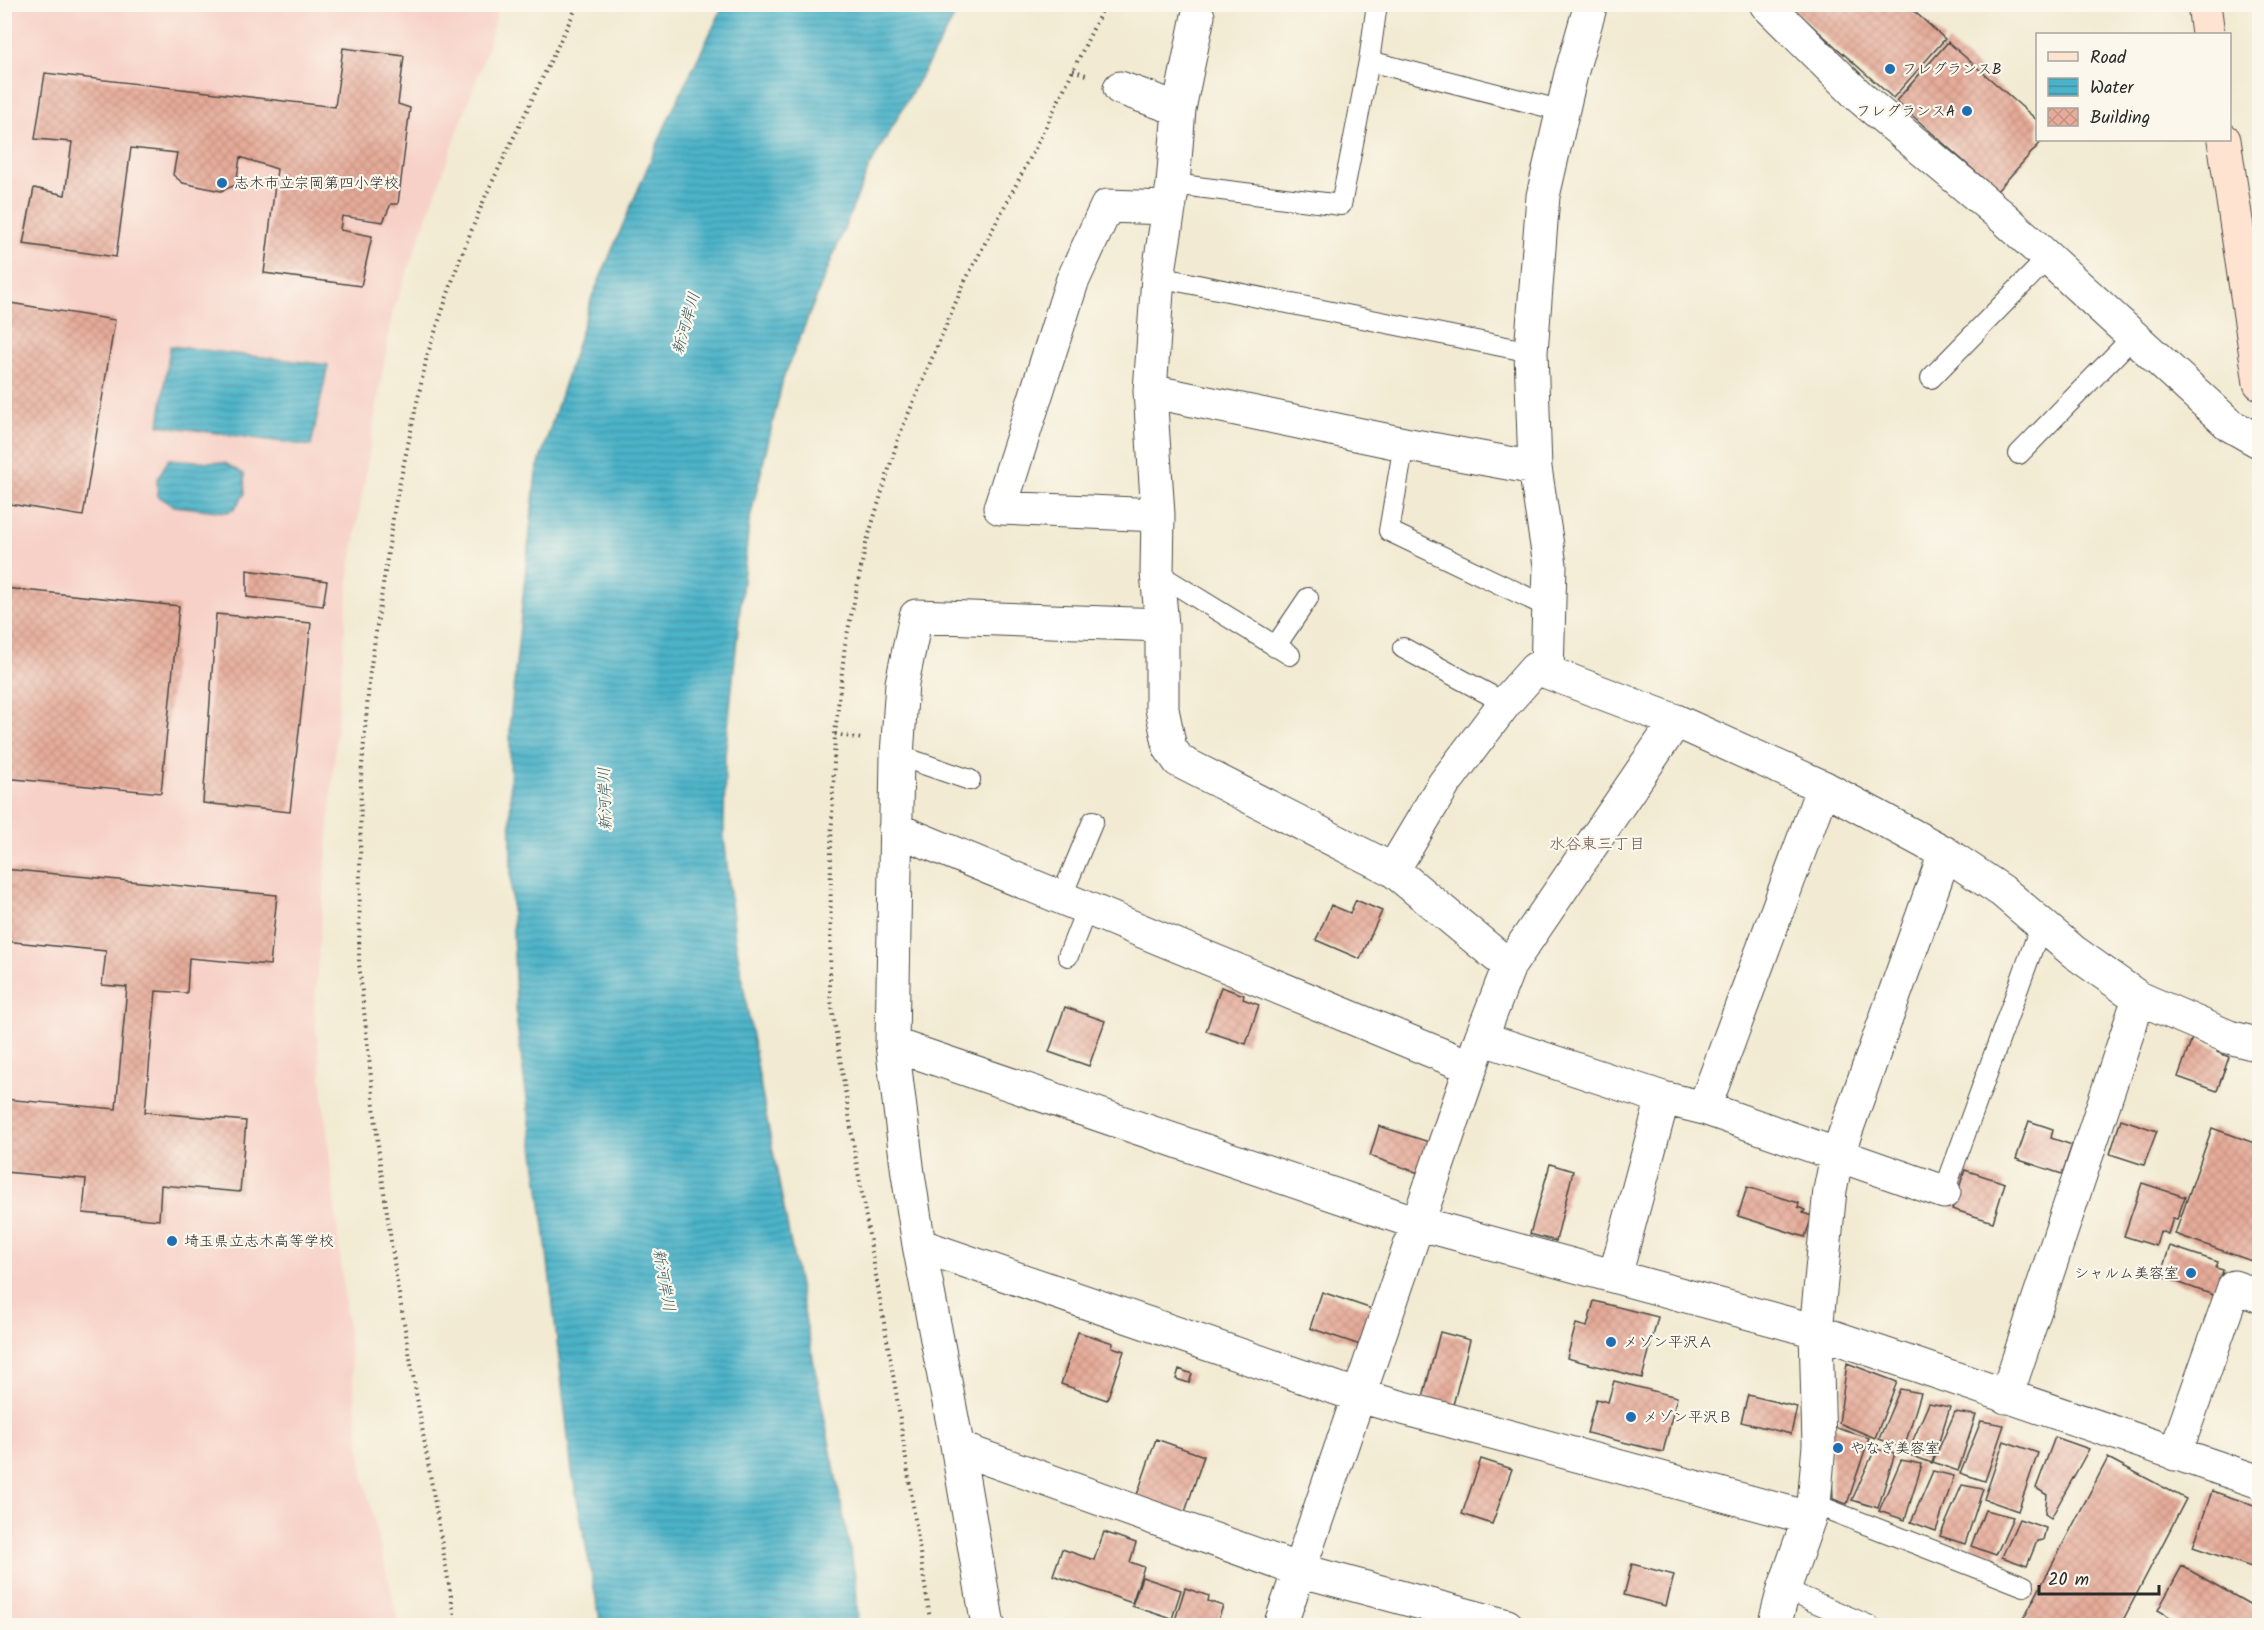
<svg xmlns="http://www.w3.org/2000/svg" width="2264" height="1630" viewBox="0 0 2264 1630" font-family="Kalam,'Klee One',sans-serif">
<style>
.built{fill:#f7d1c7}
.water{fill:url(#water-rules);stroke:#3b6f7a;stroke-width:1.5}
.building{fill:url(#building-cross-hatch)}
.lines{fill:none;stroke-linecap:round;stroke-linejoin:round}
.service-casing{stroke:#494844;stroke-width:22}
.minor-casing{stroke:#494844;stroke-width:35}
.secondary-casing{stroke:#494844;stroke-width:35}
.path{stroke:#494844;stroke-width:4;stroke-dasharray:1.5 4.5;stroke-linecap:butt}
.service{stroke:#fff;stroke-width:20}
.minor{stroke:#fff;stroke-width:33}
.secondary{stroke:#fee3d1;stroke-width:33}
.poi-dot{fill:#1f6fb2;stroke:#fbf7ec;stroke-width:2}
.labels{text-anchor:middle;stroke-width:4.5;stroke-linejoin:round;paint-order:stroke}
.poi-label{font-size:15px;fill:#2b2b2b;stroke:#fbf7ec;text-anchor:start}
.water-label{font-size:16px;font-style:italic;fill:#365b62;stroke:#fbf7ec}
.neighbourhood-label{font-size:16px;fill:#6c5852;stroke:#fbf7ec}
</style>
<defs>
<pattern id="water-rules" width="6" height="5" patternUnits="userSpaceOnUse" patternTransform="scale(1.5)"><rect width="6" height="5" fill="#4bb3c9"/><path d="M0 2.5h6" fill="none" stroke="#3f92a3"/></pattern>
<pattern id="building-cross-hatch" width="8" height="8" patternUnits="userSpaceOnUse" patternTransform="scale(1.5)"><rect width="8" height="8" fill="#e6ab99"/><path d="M0 0l8 8M0 8l8-8" fill="none" stroke="#c59384"/></pattern>
</defs>
<rect width="100%" height="100%" fill="#fbf7ec"/>
<filter id="ink" filterUnits="userSpaceOnUse"><feTurbulence type="fractalNoise" baseFrequency=".0167" numOctaves="2"/><feDisplacementMap in="SourceGraphic" scale="12" xChannelSelector="R" yChannelSelector="G"/><feConvolveMatrix kernelMatrix="1 2 1 2 8 2 1 2 1" color-interpolation-filters="sRGB"/></filter>
<filter id="wash" filterUnits="userSpaceOnUse"><feTurbulence type="fractalNoise" baseFrequency=".008" numOctaves="4" result="noise"/><feDisplacementMap in="SourceGraphic" scale="24" xChannelSelector="R" yChannelSelector="G"/><feGaussianBlur stdDeviation="1.35" result="paint"/><feColorMatrix in="noise" values="0 0 0 0 0 0 0 0 0 0 0 0 0 0 0 0 0 1.4 0 .05"/><feComposite in="paint" operator="in"/></filter>
<g filter="url(#wash)">
<rect width="100%" height="100%" fill="#f2ead2"/>
<path class="built" d="M5 5H499L486 53 392 314 350 568 314 1008 363 1474 399 1625 5 1626Z"/>
<path class="water" d="M724 5H961L868 170 783 379 749 523 725 756 724 836 735 938 765 1110 856 1581 858 1625H601L572 1472 544 1227 517 1025 511 886 510 721 536 473 592 297 669 117Z
M170 346 328 365 311 446 159 425Z
M169 459 225 463 244 474 245 494 233 510 226 512 174 506 158 496 157 479Z"/>
<g id="blocks">
<path class="building" d="M1794 4H1906L1945 39 1893 98 1791 7Z
M1948 42 2038 121V140H2043L1997 191 1896 101Z
M343 48 404 56 398 104 410 108 398 204H391L383 222 342 216 340 230 372 236 361 286 264 273 277 169 240 157 236 185 221 191 183 183 173 175 177 153 131 148 116 257 23 244 34 188 65 195 72 142 35 139 45 73 335 107Z
M4 302 115 320 83 516 4 503Z
M247 570 327 581 323 606 247 597Z
M4 588 179 606 161 793 4 778Z
M216 614 311 623 290 812 203 803Z
M4 869 277 895 270 965 189 958 187 993 156 991 145 1112 246 1121 240 1192 161 1185 159 1220 83 1213 86 1179 4 1172V1099L116 1109 127 987 102 985 106 951 4 941Z
M1356 900 1382 911 1360 959 1316 940 1331 905 1350 913Z
M1221 987 1244 995 1243 999 1259 1005 1246 1044 1206 1031Z
M1065 1007 1105 1021 1089 1066 1049 1052Z
M2192 1038 2219 1048 2217 1052 2229 1057 2217 1091 2178 1077Z
M2121 1119 2157 1131 2144 1165 2110 1154Z
M2029 1121 2053 1129 2051 1138 2072 1145 2062 1174 2016 1159Z
M1379 1126 1429 1142 1419 1173 1370 1156Z
M2212 1128 2260 1145V1264L2175 1234Z
M1550 1164 1573 1171 1556 1241 1530 1234Z
M1965 1170 2005 1183 1993 1222 1952 1209Z
M2142 1183 2185 1197 2177 1219 2173 1218 2168 1234 2160 1231 2156 1246 2124 1236Z
M1747 1187 1799 1203 1798 1207 1805 1210 1803 1213 1812 1216 1805 1237 1738 1216Z
M2170 1246 2218 1262 2216 1268 2223 1270 2216 1296 2160 1276Z
M1322 1292 1372 1309 1360 1345 1310 1328Z
M1594 1301 1658 1317 1642 1378 1567 1358 1576 1324 1587 1327Z
M1078 1332 1113 1343 1112 1347 1124 1351 1107 1400 1061 1384Z
M1440 1332 1470 1340 1453 1405 1423 1397Z
M1847 1363 1897 1382 1875 1438 1839 1423Z
M1179 1369 1192 1374 1189 1383 1176 1379Z
M1614 1381 1677 1397 1663 1452 1587 1433 1596 1399 1608 1402Z
M1900 1389 1921 1393 1904 1448 1879 1439Z
M1748 1395 1797 1407 1791 1434 1741 1422Z
M1929 1403 1950 1407 1932 1463 1907 1454Z
M1955 1412 1976 1415 1958 1471 1933 1462Z
M1981 1421 2004 1425 1985 1481 1960 1473Z
M1830 1426 1869 1438 1847 1504 1833 1499Z
M2055 1437 2089 1449 2051 1518 2045 1514 2047 1495 2036 1488Z
M1156 1439 1204 1456 1184 1515 1136 1498Z
M2004 1441 2038 1453 2018 1511 1984 1499Z
M1875 1449 1895 1453 1878 1508 1852 1500Z
M2108 1458 2186 1499 2120 1626H2020Z
M1481 1459 1512 1469 1492 1524 1462 1514Z
M1901 1460 1922 1464 1905 1520 1879 1511Z
M1933 1471 1954 1476 1936 1531 1911 1522Z
M1962 1485 1983 1489 1965 1544 1940 1536Z
M2212 1491 2260 1507V1570L2193 1547Z
M1985 1510 2013 1517 1996 1555 1971 1546Z
M2019 1519 2046 1528 2043 1540 2037 1541 2027 1566 2002 1557Z
M1104 1532 1136 1543 1130 1562 1144 1567 1132 1603 1053 1575 1062 1549 1094 1560Z
M1632 1564 1674 1575 1666 1606 1624 1595Z
M2182 1566 2260 1610V1626H2185L2158 1610Z
M1142 1577 1181 1590 1172 1619 1132 1606Z
M1185 1588 1209 1596 1208 1601 1223 1606 1216 1626H1191L1175 1620Z"/>
</g>
</g>
<g filter="url(#ink)">
<use href="#blocks" fill-opacity="0" stroke="#494844" stroke-width="1.5"/>
<g class="lines">
<g class="service-casing">
<path id="service" d="M1369 61 1563 111
M1173 184 1341 205 1369 61 1377 4
M1158 277 1531 352
M1931 378 2048 258
M1404 444 1389 531 1550 608
M2019 454 2133 337
M1157 573 1290 655
M1275 647 1308 598
M1403 648 1505 703
M897 755 970 780
M1061 898 1093 821
M1068 956 1087 908
M1944 1192 2041 925
M1814 1504 2024 1586
M1784 1589 1870 1626"/>
</g>
<g class="minor-casing">
<path id="minor" d="M1766 4 1861 98 2004 218 2230 425 2260 442
M1198 16 1179 109 1173 184 1158 277 1150 391 1158 515 1157 573 1162 625V709L1170 748 1179 761 1393 870 1509 966
M1120 88 1179 109
M1150 391 1404 444 1535 468
M1158 515 1000 508 1072 282 1107 206 1169 208
M1547 672 1550 565 1535 468 1531 352 1543 196 1571 74 1591 4
M895 829 1471 1067
M1393 870 1444 784 1505 703 1535 669 1547 672 1676 721 1823 787 1945 853 2002 891 2074 952 2139 998 2229 1037 2260 1045
M1481 1038 1663 1098 1704 1108 1944 1192
M892 1044 1417 1223 1816 1331 2260 1482
M1704 1108 1823 787
M919 1245 1359 1396 1809 1518
M1615 1276 1663 1098
M2006 1397 2139 998
M958 1448 1299 1570 1507 1626
M2175 1454 2234 1287 2260 1296
M988 1626 956 1439 919 1245 908 1174 892 1044 897 755 902 683 916 616 1162 625
M1280 1626 1481 1038 1509 966 1676 721
M1774 1626 1784 1589 1814 1504 1819 1445 1816 1331 1830 1190 1837 1156 1945 853"/>
</g>
<g class="secondary-casing">
<path id="secondary" d="M2204 4 2208 34
M2224 140 2260 383"/>
</g>
<path class="path" d="M1073 70 1086 75
M835 734 862 739
M456 1626 396 1276 380 1163 359 963 361 777 370 672 395 505 427 356 459 261 486 195 578 4
M931 1626 896 1392 855 1154 830 994 831 847 835 734 845 645 866 544 899 436 964 283 1037 145 1105 4"/>
<use href="#service" class="service"/>
<use href="#minor" class="minor"/>
<use href="#secondary" class="secondary"/>
</g>
</g>
<g class="poi-dot">
<circle cx="1890" cy="69" r="6"/>
<circle cx="1967" cy="111" r="6"/>
<circle cx="222" cy="183" r="6"/>
<circle cx="172" cy="1241" r="6"/>
<circle cx="2191" cy="1273" r="6"/>
<circle cx="1611" cy="1342" r="6"/>
<circle cx="1631" cy="1417" r="6"/>
<circle cx="1838" cy="1448" r="6"/>
</g>
<g class="labels">
<g class="poi-label">
<text x="1902" y="74">フレグランスB</text>
<text x="1955" y="116" text-anchor="end">フレグランスA</text>
<text x="234" y="188">志木市立宗岡第四小学校</text>
<text x="184" y="1246">埼玉県立志木高等学校</text>
<text x="2179" y="1278" text-anchor="end">シャルム美容室</text>
<text x="1623" y="1347">メゾン平沢Ａ</text>
<text x="1643" y="1422">メゾン平沢Ｂ</text>
<text x="1850" y="1453">やなぎ美容室</text>
</g>
<g class="water-label">
<text transform="translate(685 323) rotate(-74)" y="6">新河岸川</text>
<text transform="translate(604 799) rotate(-92)" y="6">新河岸川</text>
<text transform="translate(665 1280) rotate(80)" y="6">新河岸川</text>
</g>
<g class="neighbourhood-label">
<text x="1597" y="849">水谷東三丁目</text>
</g>
</g>
<rect width="2264" height="1630" fill="none" stroke="#fbf7ec" stroke-width="24"/>
<rect x="2036" y="33" width="195" height="108" fill="#fbf7ec" stroke="#a8a59f" stroke-width="1.5"/>
<rect x="2048" y="52" width="30" height="9" fill="#fee3d1" stroke="#a8a59f" stroke-width="1.5"/>
<text x="2090" y="63" font-size="18" fill="#2b2b2b">Road</text>
<rect x="2048" y="78" width="30" height="18" fill="url(#water-rules)" stroke="#a8a59f" stroke-width="1.5"/>
<text x="2090" y="93" font-size="18" fill="#2b2b2b">Water</text>
<rect x="2048" y="108" width="30" height="18" fill="url(#building-cross-hatch)" stroke="#a8a59f" stroke-width="1.5"/>
<text x="2090" y="123" font-size="18" fill="#2b2b2b">Building</text>
<path d="M2039 1585v9h120v-9" fill="none" stroke="#2b2b2b" stroke-width="3"/>
<text x="2048" y="1585" font-size="18" fill="#2b2b2b" stroke="#fbf7ec" stroke-width="4.5" paint-order="stroke">20 m</text>
</svg>
